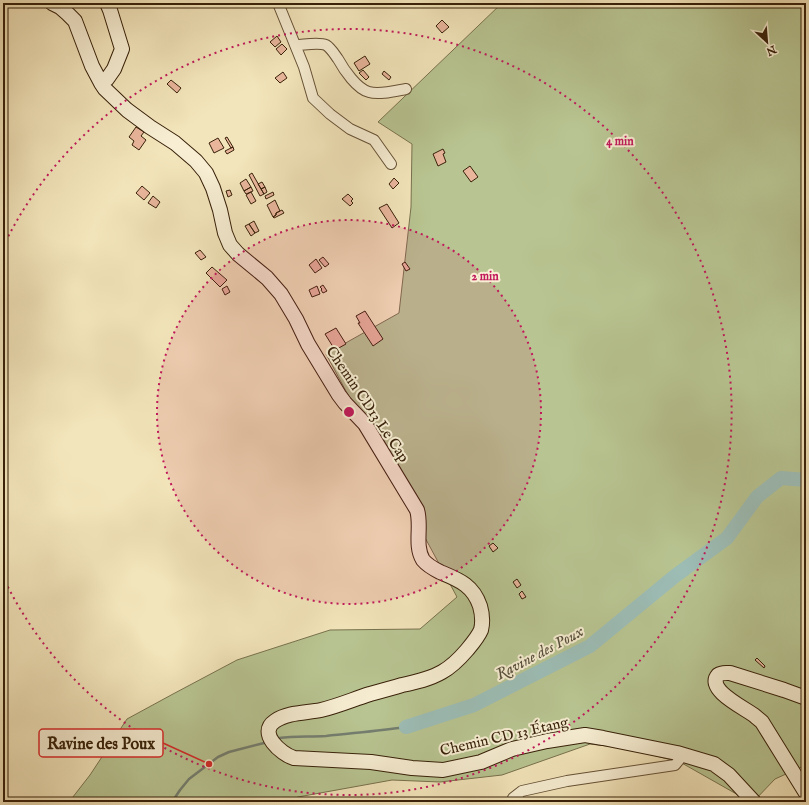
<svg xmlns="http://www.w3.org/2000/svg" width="809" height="805" viewBox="0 0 809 805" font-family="'IM FELL English',serif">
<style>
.green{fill:#b8c592;stroke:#78724e}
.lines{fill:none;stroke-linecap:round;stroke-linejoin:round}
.stream{stroke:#747f71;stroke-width:2.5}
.river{stroke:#9dbeb7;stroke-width:14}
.building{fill:#e9b69c;stroke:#372009}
.street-casing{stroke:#665136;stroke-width:12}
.secondary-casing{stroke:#372009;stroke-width:16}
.street{stroke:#f7eed3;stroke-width:10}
.secondary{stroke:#f7eed3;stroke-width:14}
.ring{fill:none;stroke:#c2185b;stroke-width:2;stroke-dasharray:2 4}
.labels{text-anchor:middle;stroke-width:4;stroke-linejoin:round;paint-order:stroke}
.street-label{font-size:15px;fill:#372009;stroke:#f7eed3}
.water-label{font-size:16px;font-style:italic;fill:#564f3d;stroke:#f7eed3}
.centre{fill:#c2185b;stroke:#f7eed3;stroke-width:2}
.ring-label{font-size:12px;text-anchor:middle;font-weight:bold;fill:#c2185b;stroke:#f7eed3;stroke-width:4;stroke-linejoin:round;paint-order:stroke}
.leader{fill:none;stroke:#d62828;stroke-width:1.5}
.callout-dot{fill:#d62828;stroke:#f7eed3;stroke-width:1.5}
.callout{fill:#f7eed3;stroke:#d62828;stroke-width:1.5}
.callout-label{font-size:16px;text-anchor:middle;font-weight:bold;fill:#372009}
</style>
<rect width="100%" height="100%" fill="#f3e5bb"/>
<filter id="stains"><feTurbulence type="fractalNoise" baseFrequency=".005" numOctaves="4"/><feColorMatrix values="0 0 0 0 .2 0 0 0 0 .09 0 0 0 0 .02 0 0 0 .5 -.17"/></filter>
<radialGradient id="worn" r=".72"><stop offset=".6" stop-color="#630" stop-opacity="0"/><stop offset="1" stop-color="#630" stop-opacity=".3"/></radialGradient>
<path class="green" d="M502 3H596L603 7 612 3H806V765L775 779 753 802H744L740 796 680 762 624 748 590 744 502 775 440 782 392 780 298 797 287 802H69L90 775 127 719 173 694 237 660 330 630 420 629 457 597 326 354 399 313 411 207 412 144 378 122Z"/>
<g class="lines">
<path class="stream" d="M279 738C294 736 310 737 326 736 352 733 379 731 406 727
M172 802 180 790 189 779 218 757 229 752 264 743"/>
<path class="river" d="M406 727 474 705 590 646 675 576 727 538 757 497 781 478 806 480"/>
</g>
<path class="building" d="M442 20 449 27 442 33 436 26Z
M277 36 281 42 275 47 270 42Z
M282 44 287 49 281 55 276 49Z
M365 56 370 64 359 71 354 63Z
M363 70 369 77 366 80 359 73Z
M384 71 391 77 389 80 382 74Z
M283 72 287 78 280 83 275 78Z
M171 80 181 88 177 93 167 84Z
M136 127 144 132 141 136 146 140 139 150 132 145 134 141 129 137Z
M227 137 233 147 231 148 225 138Z
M218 138 224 148 214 153 209 143Z
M233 147 234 150 227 154 225 151Z
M443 149 445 153 443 154 446 162 438 166 433 154Z
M470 166 478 177 471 182 463 171Z
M252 173 264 194 260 196 249 175Z
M394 178 399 183 393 189 389 184Z
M246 179 251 187 244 191 240 183Z
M262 182 265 187 261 189 258 184Z
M142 186 150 193 144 200 136 193Z
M251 187 253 191 246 194 244 191Z
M265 187 267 192 264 194 261 189Z
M230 190 232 195 228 197 226 191Z
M251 192 256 201 251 204 246 195Z
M273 192 274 195 266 199 265 196Z
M348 194 353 199 351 201 353 203 350 206 342 199Z
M153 196 160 202 156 208 148 203Z
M275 200 280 211 276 213V215L273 217 267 205Z
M387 204 399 223 392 228 379 208Z
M282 210 284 213 274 218 273 217 276 215V213Z
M254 221 259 231 255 233 249 224Z
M249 224 255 233 251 236 245 226Z
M200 250 206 257 201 260 195 253Z
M323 257 329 264 325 267 319 260Z
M316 259 322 268 315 273 309 265Z
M405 262 410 269 406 271 402 264Z
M212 267 227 280 220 287 206 273Z
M323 285 327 291 323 293 321 290 322 289 320 287Z
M227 286 230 292 225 295 222 289Z
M317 286 320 294 312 297 309 290Z
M365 311 383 339 373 346 358 323H360L356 316Z
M336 328 346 344 335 350 325 334Z
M493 543 498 548 493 552 489 546Z
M517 579 521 585 517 588 513 582Z
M522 591 526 597 522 599 519 594Z
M757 658 765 666 764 668 755 660Z"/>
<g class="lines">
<g class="street-casing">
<path id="street" d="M278 3 304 67 313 98 330 114 350 129 374 140 391 164
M296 45C303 45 319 42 326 45 331 48 335 55 338 59 344 70 357 89 369 92 379 95 395 91 406 89
M517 802 513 798 522 791 567 781 675 765 683 755"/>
</g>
<g class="secondary-casing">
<path id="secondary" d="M52 3 60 7 68 14 75 21 92 66 101 83 105 89 127 110 150 127 175 143 196 161 206 173 213 188 220 210 225 233 230 245 238 254 267 278 281 294 296 319 308 344 339 395 345 403 365 424 417 510C422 526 414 545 423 560 428 566 434 569 440 572 459 580 473 585 480 606 482 613 483 622 481 630 478 637 472 644 467 650 461 657 451 667 442 672 430 679 416 682 402 685 392 688 381 691 370 694 354 699 338 706 321 710 307 713 288 712 275 721 257 733 281 754 294 758L371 762 412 768 443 770 481 762 512 749 547 741 585 735 603 738 677 753 714 764 729 775 754 802
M101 83 107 79 114 69 122 49 110 10 107 3
M806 698 784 690 730 673C726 673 722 672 718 675 705 690 747 709 755 716 757 718 760 720 762 722L806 793"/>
</g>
<use href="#street" class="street"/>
<use href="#secondary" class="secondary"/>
</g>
<circle cx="349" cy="412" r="192" fill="#c2185b" fill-opacity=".12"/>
<g class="ring">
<circle cx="349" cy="412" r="192"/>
<path d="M3 247A383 383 0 1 1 3 577"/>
</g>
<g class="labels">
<g class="street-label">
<text transform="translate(368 404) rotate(56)" y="5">Chemin CD13 Le Cap</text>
<text transform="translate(504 736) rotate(-13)" y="5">Chemin CD 13 Étang</text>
</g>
<g class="water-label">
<text transform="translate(539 652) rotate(-28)" y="6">Ravine des Poux</text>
</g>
</g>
<circle cx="349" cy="412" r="6" class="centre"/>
<g class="ring-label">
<text x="620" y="145">4 min</text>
<text x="485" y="280">2 min</text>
</g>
<path class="leader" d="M209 764L163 743"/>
<circle class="callout-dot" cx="209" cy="764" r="4"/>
<rect class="callout" x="39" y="729" width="124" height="28" rx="4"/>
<g class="callout-label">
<text x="101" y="749">Ravine des Poux</text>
</g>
<rect width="809" height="805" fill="none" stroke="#f3e5bb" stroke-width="16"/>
<rect x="4" y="4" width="801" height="797" fill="none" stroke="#372009" stroke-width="2"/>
<rect x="8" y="8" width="793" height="789" fill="none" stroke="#372009"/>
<g transform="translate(767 42) rotate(154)" stroke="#f7eed3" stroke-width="3" paint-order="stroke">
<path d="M0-3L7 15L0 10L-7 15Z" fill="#372009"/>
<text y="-6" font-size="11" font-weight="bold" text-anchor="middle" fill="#372009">N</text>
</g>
<rect width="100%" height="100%" filter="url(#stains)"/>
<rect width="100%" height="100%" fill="url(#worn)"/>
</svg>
